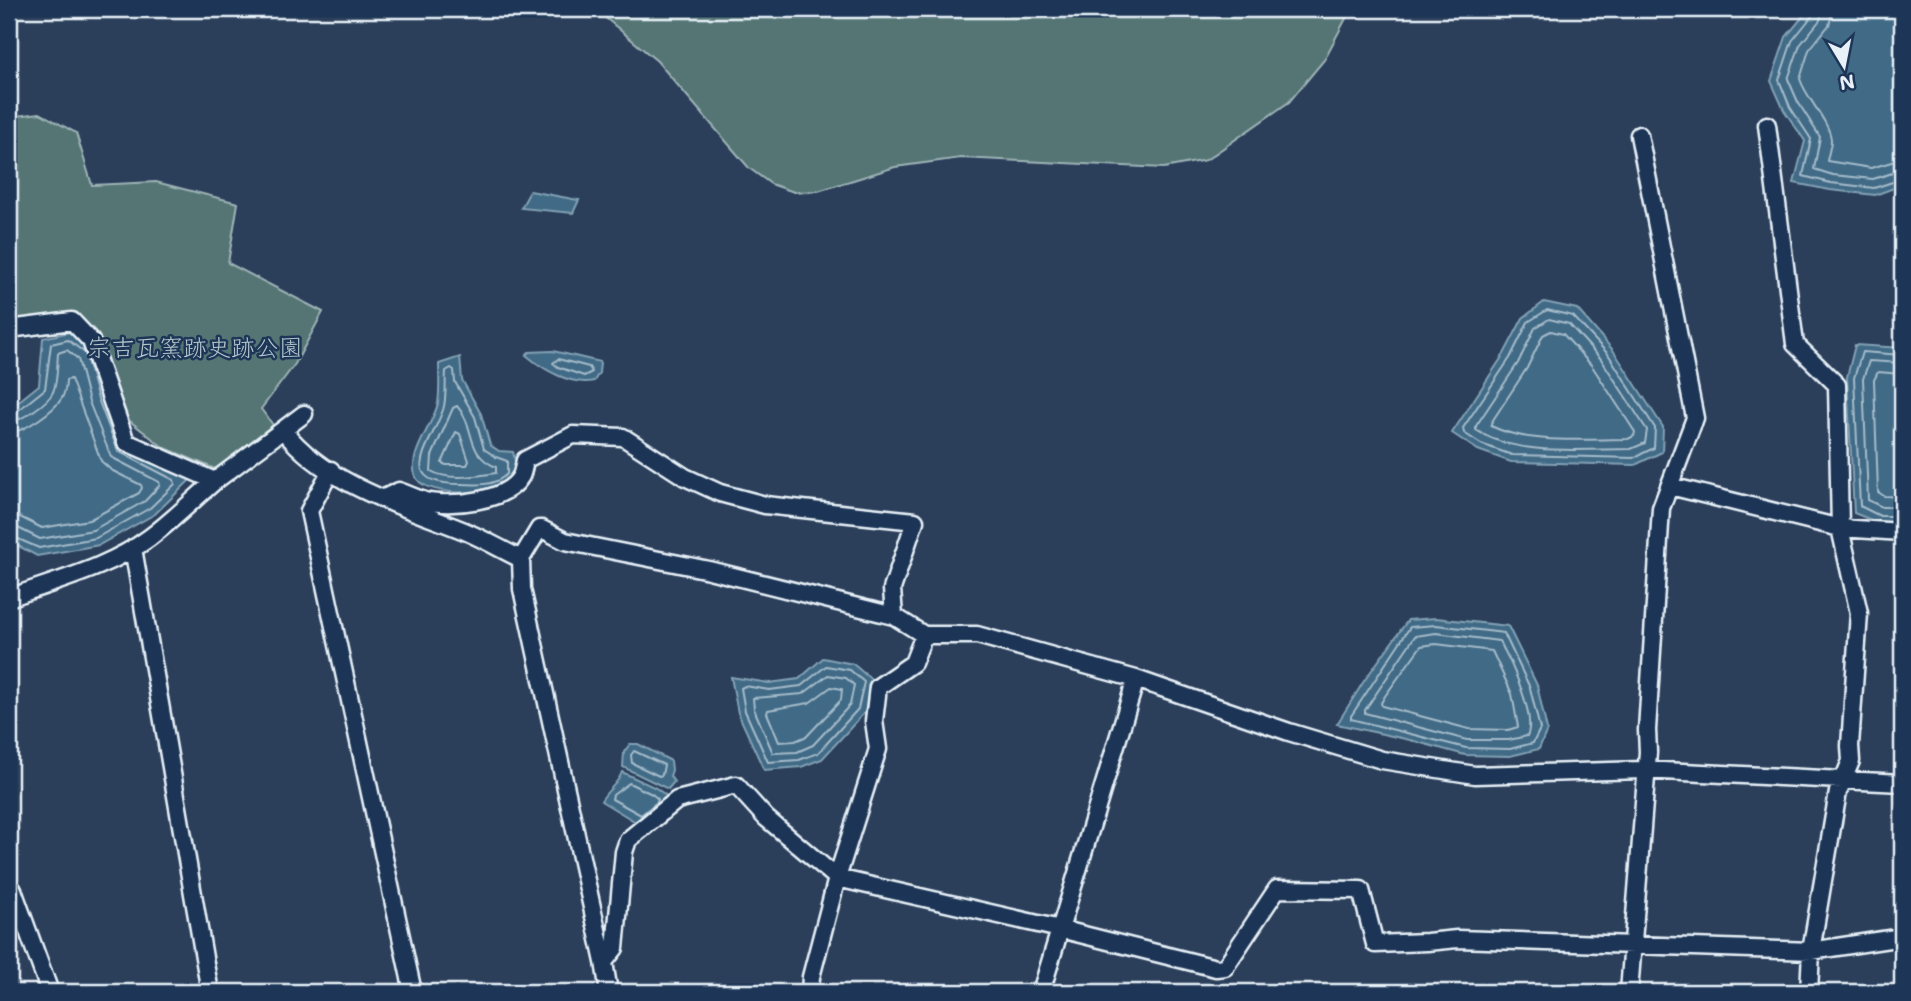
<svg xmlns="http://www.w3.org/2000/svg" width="1911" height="1001" viewBox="0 0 1911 1001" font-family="'Shantell Sans','Klee One',sans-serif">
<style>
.green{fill:#547574;stroke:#9eb3b6;stroke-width:2}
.water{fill:#406b86;stroke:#83a1b4;stroke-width:2}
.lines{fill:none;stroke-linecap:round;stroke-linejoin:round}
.shore{stroke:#a5bbca;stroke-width:2}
.minor-casing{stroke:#e8f1f8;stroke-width:21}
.minor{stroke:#1d3557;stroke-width:16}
.labels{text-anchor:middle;stroke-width:5;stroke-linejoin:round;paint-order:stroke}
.park-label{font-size:24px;fill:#b4c6ca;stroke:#1d3557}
</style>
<rect width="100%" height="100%" fill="#2b3f5b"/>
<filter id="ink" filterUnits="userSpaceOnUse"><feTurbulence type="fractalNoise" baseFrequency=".0143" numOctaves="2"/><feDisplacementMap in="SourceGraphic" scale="14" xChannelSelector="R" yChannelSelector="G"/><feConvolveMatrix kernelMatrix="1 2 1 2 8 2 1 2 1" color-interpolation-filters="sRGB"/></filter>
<g filter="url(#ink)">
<path class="green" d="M595 9H1351L1324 60 1289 102 1206 160 1164 168 961 158 895 167 818 191 794 192 771 184 749 168 657 61Z
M40 113 76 133 92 185 156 182 238 203 228 263 323 312 295 364 261 409 273 425 215 469 163 447 126 418 70 317 9 325V117Z"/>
<path class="water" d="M1809 9H1902V185L1875 195 1830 190 1794 183 1805 141 1784 110 1771 81 1786 37Z
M530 191 578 200H579L573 213 521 208Z
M1544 302 1577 309 1613 350 1663 427 1662 452 1635 465 1511 462 1478 450 1452 433 1504 354 1523 318Z
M70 332 91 349 124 447 190 480 155 514 99 545 37 556 9 541V409L39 385 43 338Z
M1855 345 1902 348V523H1879L1854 513 1847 377Z
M553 351 600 362 599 373 594 381C571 386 544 370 526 355L529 352Z
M460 357 462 380 481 414 490 445 499 451 513 452C515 460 518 471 513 479 502 497 428 497 417 479 404 458 434 424 438 403 440 390 439 377 439 364Z
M1436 618 1508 626 1537 685 1547 730 1539 749 1510 756 1465 755 1410 740 1337 724 1364 681 1408 620Z
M823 658 853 664 873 681 865 712 822 759 801 767 764 770 738 713 731 677 769 683 799 679Z
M630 744H638L671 761 672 770 670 776 674 782 668 789 623 767 624 752Z
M622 772 656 788 672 800 641 825 601 801C608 788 617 786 622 772Z"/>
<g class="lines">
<path class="shore" d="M1814 9 1812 16 1792 41 1779 80 1790 107 1811 139 1803 176 1831 183 1874 188 1902 179
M1823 9 1820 20 1800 45 1788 79 1798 102 1820 137 1814 169 1833 175 1873 179 1902 170
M1833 9 1829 25 1809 50 1800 79C1806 98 1829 121 1831 139 1831 147 1828 154 1827 161L1871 168 1902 159
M1547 310 1573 316 1608 354 1655 428 1654 448 1633 458 1512 455 1481 444 1464 433 1463 428 1510 358 1528 322Z
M1549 319 1569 324 1601 359 1647 430 1645 443 1631 449C1584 449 1516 457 1476 430V426L1518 363 1535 328Z
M1551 331 1563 334 1592 366 1635 432 1634 436 1628 439C1586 439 1529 445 1491 426V423L1527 368 1543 335Z
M1902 355 1862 352 1854 378 1860 506 1880 516H1902
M558 359 589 367 592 372 584 376 558 367 553 363Z
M1902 363 1869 361 1863 379 1868 500 1882 507H1902
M451 368 454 370 455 382 475 417 484 449 496 457 507 461V474C495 486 477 485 461 484 394 484 429 448 443 410 447 398 445 383 446 371Z
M1902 374 1878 372 1874 380 1878 492 1884 496 1902 497
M457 406C477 428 464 453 496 467V473C478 476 447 481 431 471L432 456 453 408Z
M9 414 16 412 45 389 51 344 68 340 85 353
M9 422C20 422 49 402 53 392 58 381 57 364 58 353L67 350 78 359 89 402 111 457 159 482 160 485 145 501 93 530 40 539 18 528 9 527
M456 432 460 434 469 461 467 465H446L442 463Z
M9 433C24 432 54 411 62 398 65 392 66 386 66 380L71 379 101 461 111 470 141 485 142 488 139 493 89 520 42 528 20 517 9 516
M9 535 39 548 96 538 150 508 175 484 174 480 118 451 98 399 86 356
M1436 625 1504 633 1530 688 1540 729 1533 743 1510 749 1466 748 1351 719V716L1410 627Z
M1436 633 1499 641C1510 659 1537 717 1527 736L1509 740H1467L1365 713V710L1415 636Z
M1436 644 1492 651 1512 694 1518 727 1508 730 1469 729 1382 706 1381 703 1385 696 1421 646Z
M826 666 850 670 864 682 858 709 818 753 799 760 768 762 745 711 741 688 745 686 769 690 801 686Z
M828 675 846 678 854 685 850 705 813 745 797 752 773 753 754 709 753 698 803 694Z
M831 687 842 689 841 700 807 736 795 741 779 742 767 713 768 710 809 703Z
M634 751 664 765 662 775 659 776 632 763 631 755Z
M629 783 652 794 658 799 657 802 641 815 612 799 613 795Z"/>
<g class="minor-casing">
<path id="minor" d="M1767 125 1795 344 1837 385 1840 528 1859 613 1850 746 1851 761 1838 792 1811 951 1809 992
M9 329 72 321 91 341 126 442 215 481 304 414
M284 431C325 483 398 505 457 528 479 536 500 549 521 559
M331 470 309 511 413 992
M1670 486 1840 528 1902 532
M382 499 399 491C407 494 416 498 425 501 450 507 507 502 521 476 523 472 524 465 525 460L573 435 623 437 685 477 720 493 765 505 915 521 892 589 894 616
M133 548 210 992
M9 598C55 581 109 568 149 538 172 521 193 500 215 481
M9 888 13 890 50 992
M604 962 615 948 624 852 628 840 677 800 736 785 766 818 837 878 1060 929 1216 968 1225 967 1277 889 1361 890 1375 944 1427 942 1457 939 1811 951 1902 937
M609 992 604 962 522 589 521 559 539 529H542L565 541 709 570 894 616 924 635H977L1136 679 1289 732 1382 760 1475 775 1643 770 1902 783
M810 992 811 977 837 878 878 749 874 721 878 687 913 663 924 635
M1041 992 1136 679
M1629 992 1648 752 1647 730 1661 508 1695 418 1639 135"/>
</g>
<use href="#minor" class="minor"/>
</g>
</g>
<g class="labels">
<g class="park-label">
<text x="195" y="356">宗吉瓦窯跡史跡公園</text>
</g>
</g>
<rect width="1911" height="1001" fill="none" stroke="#1d3557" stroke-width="35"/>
<rect x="18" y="18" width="1876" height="966" fill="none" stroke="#e8f1f8" stroke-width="2.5" filter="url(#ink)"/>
<g transform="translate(1844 66) rotate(170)" stroke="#1d3557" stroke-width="5" paint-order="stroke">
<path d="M0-5L12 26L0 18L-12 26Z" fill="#e8f1f8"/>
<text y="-10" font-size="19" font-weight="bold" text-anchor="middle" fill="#e8f1f8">N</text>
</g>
</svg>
